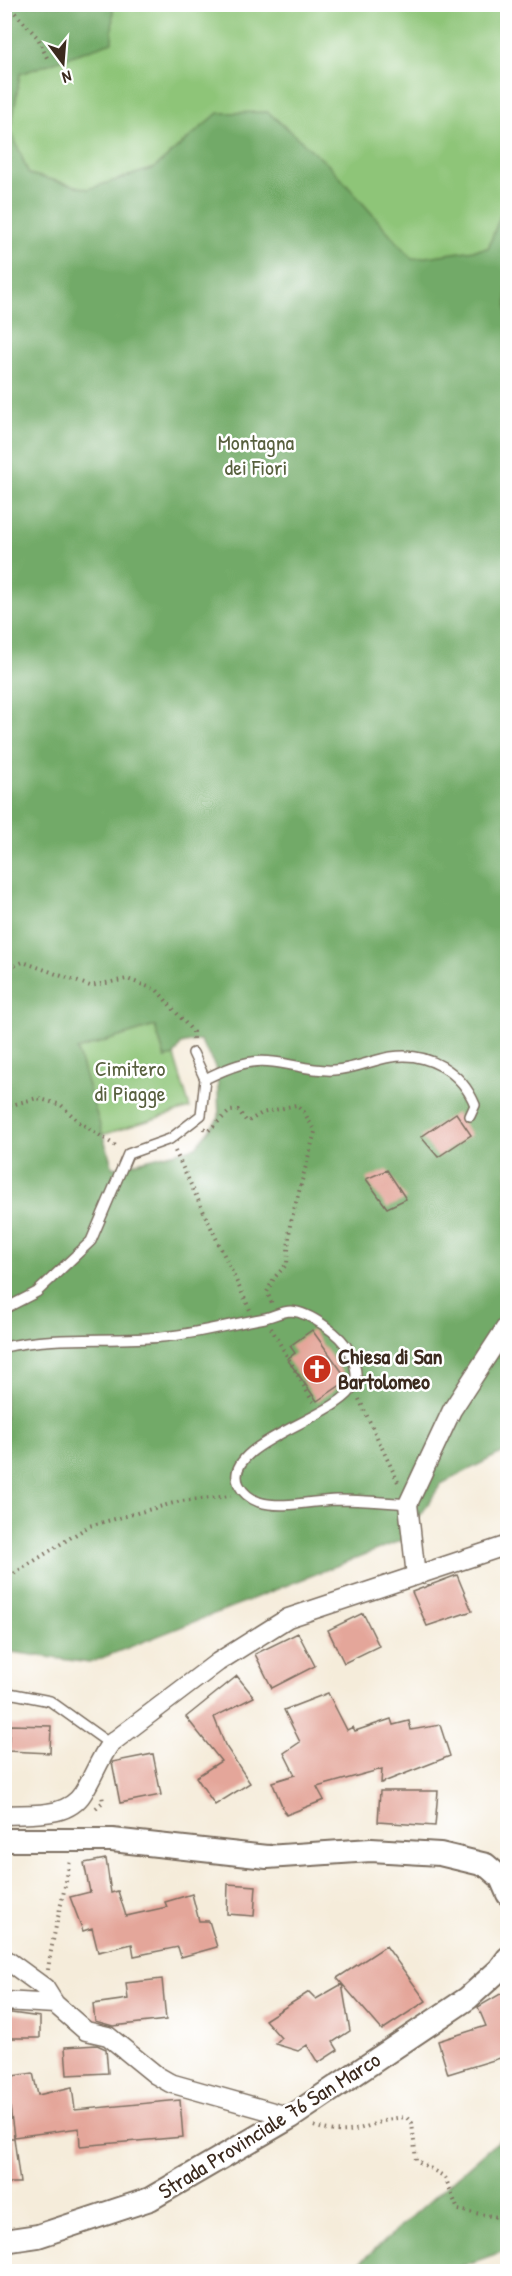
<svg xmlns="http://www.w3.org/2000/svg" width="512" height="2276" viewBox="0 0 512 2276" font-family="'Patrick Hand',sans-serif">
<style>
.green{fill:#8ec578;stroke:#64784b;stroke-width:1.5}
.forest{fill:#72aa68;stroke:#566a43;stroke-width:1.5;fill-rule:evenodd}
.building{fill:#e4a69a}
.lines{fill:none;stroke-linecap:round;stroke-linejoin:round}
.service-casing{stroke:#7c6e60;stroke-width:12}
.minor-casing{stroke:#7c6e60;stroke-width:21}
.tertiary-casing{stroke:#7c6e60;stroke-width:26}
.path{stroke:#7c6e60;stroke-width:4;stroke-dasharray:1.5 4.5;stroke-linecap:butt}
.service{stroke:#fff;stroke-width:9}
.minor{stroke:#fff;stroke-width:18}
.tertiary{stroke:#fff;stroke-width:22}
.labels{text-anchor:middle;stroke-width:5;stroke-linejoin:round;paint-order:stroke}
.park-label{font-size:22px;fill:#58603e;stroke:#fff}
.poi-label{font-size:22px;font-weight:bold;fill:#3b2a1e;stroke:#fff;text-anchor:start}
.street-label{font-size:22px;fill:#3b2a1e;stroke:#fff}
</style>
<rect width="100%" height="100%" fill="#fff"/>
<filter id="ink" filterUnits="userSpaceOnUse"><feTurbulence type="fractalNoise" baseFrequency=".0167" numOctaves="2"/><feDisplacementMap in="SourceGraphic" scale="12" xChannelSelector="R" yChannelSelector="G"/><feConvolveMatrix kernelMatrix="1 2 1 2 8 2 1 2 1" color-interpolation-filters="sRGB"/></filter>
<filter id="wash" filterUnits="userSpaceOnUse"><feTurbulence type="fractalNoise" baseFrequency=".008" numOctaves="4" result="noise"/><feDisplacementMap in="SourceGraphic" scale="24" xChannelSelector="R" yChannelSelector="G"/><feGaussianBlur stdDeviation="1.35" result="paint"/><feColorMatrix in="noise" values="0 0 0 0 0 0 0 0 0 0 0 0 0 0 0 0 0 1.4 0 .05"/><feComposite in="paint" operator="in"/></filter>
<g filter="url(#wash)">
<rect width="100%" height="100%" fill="#f5ecda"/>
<path class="green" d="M4 5H508L507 905 4 1067Z
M155 1026 165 1058 174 1056 190 1108 102 1135 76 1049Z"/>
<path class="forest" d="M5 5H113L112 42 20 74 11 131 29 174 88 189 154 168 218 113 268 112 331 167 412 259 488 248 507 198V1450L441 1484 405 1539 89 1663 5 1651ZM155 1026 165 1058 174 1056 181 1044 200 1040 217 1070 219 1117 196 1147 113 1168 77 1050Z
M507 2133V2250L448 2271H350Z"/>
<g id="blocks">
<path class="building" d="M456 1113 471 1135 438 1157 421 1137Z
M387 1170 406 1199 387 1208 366 1179Z
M312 1330 348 1380 317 1401 287 1359 295 1353 290 1346Z
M457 1575 472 1611 427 1626 412 1592Z
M363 1613 379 1646 344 1663 328 1630Z
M298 1633 315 1666 272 1688 255 1654Z
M237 1676 254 1697 214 1717 225 1745 250 1783 215 1805 196 1777 221 1761 186 1717Z
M328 1693 347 1730 353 1727 355 1731 391 1719 393 1725 409 1721 411 1730 440 1725 450 1756 381 1783 382 1769 317 1787 324 1800 286 1815 272 1782 295 1775 284 1753 300 1742 284 1710Z
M10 1725 51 1726 50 1753 8 1751Z
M153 1754 161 1795 120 1803 112 1762Z
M380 1791H438L435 1826 378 1822Z
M106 1859 111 1893 118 1891 126 1916 167 1907 165 1902 192 1894 199 1921H209L217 1947 181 1957 178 1947 134 1956 132 1944 98 1952 92 1928 83 1931 70 1897 90 1892 84 1863Z
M228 1884 256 1886 254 1916 227 1914Z
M386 1946 426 2001 382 2030 337 1978Z
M162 1979 166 2020 113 2026 95 2021 93 2004 128 1999 126 1983Z
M342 1984 350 2031 333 2042 338 2050 318 2063 307 2045 298 2051 275 2044 281 2038 265 2020 309 1992 316 1999Z
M502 1993 507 2003V2056L448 2074 438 2041 486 2026 478 2007Z
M4 2012 40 2017V2038H4Z
M97 2045 106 2049 108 2073 67 2075 65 2047Z
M33 2073 38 2095 72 2087 75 2110 180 2100 183 2137 80 2146 79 2128 14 2137 6 2077Z
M4 2138H14L20 2183H4Z"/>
</g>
</g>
<g filter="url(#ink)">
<use href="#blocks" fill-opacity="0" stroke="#7c6e60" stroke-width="1.5"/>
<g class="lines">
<g class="service-casing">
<path id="service" d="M205 1079C219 1072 236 1064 252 1062 279 1058 306 1072 334 1070 354 1069 372 1060 391 1057 428 1051 462 1072 475 1105L470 1116
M4 1309 37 1292 91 1241 128 1154 170 1139 201 1115 205 1079 193 1053
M4 1347C56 1335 110 1342 162 1337 196 1334 231 1324 265 1318 273 1316 283 1311 291 1311 309 1312 342 1335 349 1351 354 1361 359 1375 354 1385 342 1417 219 1443 239 1485 243 1493 251 1499 259 1502 283 1509 311 1501 336 1500 360 1500 384 1502 408 1504
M4 1692 50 1701 110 1744"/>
</g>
<g class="minor-casing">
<path id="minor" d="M416 1576 408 1504 452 1410 508 1324
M4 1815C30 1813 67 1819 83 1793 93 1777 99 1760 110 1744L218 1662 288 1618 508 1545
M4 1958 45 1988 55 2004 86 2031 108 2036 156 2075 170 2083 291 2117
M4 2001 55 2004"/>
</g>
<g class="tertiary-casing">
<path id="tertiary" d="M4 1840H112L267 1857 371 1850 440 1854 486 1865 501 1878 508 1894
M4 2241 38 2236 150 2199 291 2117 468 1998 499 1970 508 1958"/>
</g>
<path class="path" d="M7 4 38 38 48 60
M4 970 23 962 90 986 127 979 157 990 193 1032V1042
M4 1107 37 1098 61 1105 79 1122 119 1148
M204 1128 208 1131 230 1111 238 1110 247 1122 262 1113 296 1105 304 1112 315 1132 290 1225 287 1264 274 1278 267 1292 272 1304
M175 1151 250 1310
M271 1328 313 1402
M359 1399 399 1484
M4 1580 89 1526 181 1501 231 1496
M96 1808 103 1802 102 1795
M48 1970C53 1932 64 1897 70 1860
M314 2126C357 2141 367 2120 406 2117L412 2123 416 2160 445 2177 458 2210 508 2219"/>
<use href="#service" class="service"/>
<use href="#minor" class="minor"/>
<use href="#tertiary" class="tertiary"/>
</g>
</g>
<defs>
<g id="church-disc" transform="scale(1.5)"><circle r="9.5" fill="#c8321e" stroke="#fff"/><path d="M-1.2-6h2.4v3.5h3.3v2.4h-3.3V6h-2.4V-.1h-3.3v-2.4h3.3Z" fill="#fff"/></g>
</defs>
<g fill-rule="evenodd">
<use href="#church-disc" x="317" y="1369"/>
</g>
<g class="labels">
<g class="park-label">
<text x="256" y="450">Montagna<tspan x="256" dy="25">dei Fiori</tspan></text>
<text x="130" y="1076">Cimitero<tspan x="130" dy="25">di Piagge</tspan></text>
</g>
<g class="poi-label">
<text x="338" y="1364">Chiesa di San<tspan x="338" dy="25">Bartolomeo</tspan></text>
</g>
<g class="street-label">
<text transform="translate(269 2125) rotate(-32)" y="8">Strada Provinciale 76 San Marco</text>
</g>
</g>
<rect width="512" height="2276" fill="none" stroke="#fff" stroke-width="24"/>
<g transform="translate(63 63) rotate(164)" stroke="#ffffff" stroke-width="4.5" paint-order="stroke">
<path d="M0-4.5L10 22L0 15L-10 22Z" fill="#3b2a1e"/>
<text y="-9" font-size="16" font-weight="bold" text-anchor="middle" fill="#3b2a1e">N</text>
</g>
</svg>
